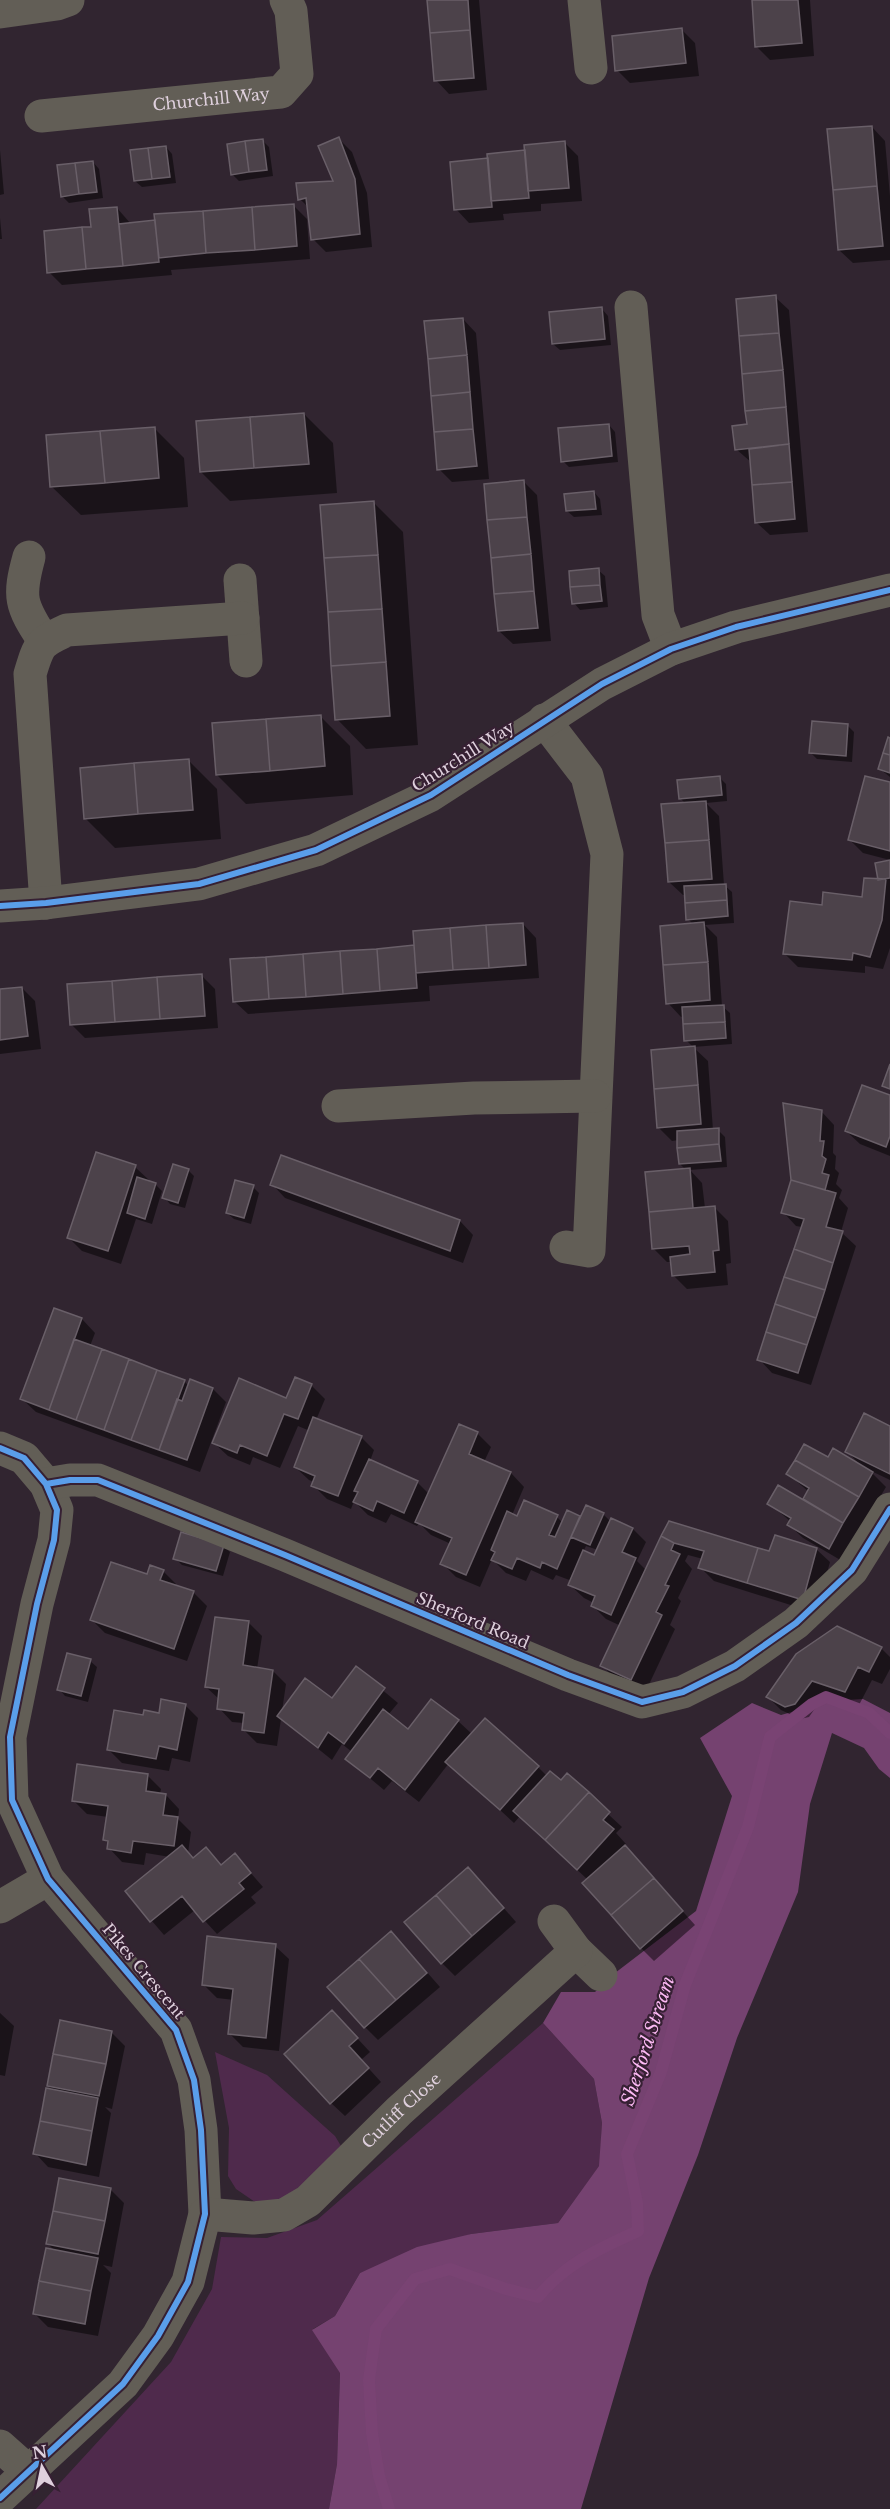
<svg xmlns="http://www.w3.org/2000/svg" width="890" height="2509" viewBox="0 0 890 2509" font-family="'Libre Baskerville',serif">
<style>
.green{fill:#4f2a4c}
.forest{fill:#754270}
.shadow{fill:#0007;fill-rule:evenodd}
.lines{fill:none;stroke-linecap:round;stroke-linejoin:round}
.stream{stroke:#794373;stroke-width:12}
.building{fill:#4c424a;stroke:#695f68;stroke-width:1.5}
.minor{stroke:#625e56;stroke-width:33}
.cycleway-casing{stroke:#362033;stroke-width:10}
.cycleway{stroke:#5a9eea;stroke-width:6}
.labels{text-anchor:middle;stroke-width:4.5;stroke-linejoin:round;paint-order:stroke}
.street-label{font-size:16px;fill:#dfd0dd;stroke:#362033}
.water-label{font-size:18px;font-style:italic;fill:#fdbaf5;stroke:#362033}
</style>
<rect width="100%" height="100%" fill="#312530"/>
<path class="green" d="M543 2023 594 2079 602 2123 600 2165 558 2223 471 2234 360 2273 335 2316 313 2329 340 2372 337 2464 329 2509H36L171 2362 212 2289 221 2237 267 2238 317 2220Z
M215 2052 267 2075 335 2136 341 2146 307 2183 276 2206 255 2202 236 2189 228 2176 229 2128Z"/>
<path class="forest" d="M863 1699 890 1713V1778L879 1769 864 1748 832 1733 810 1804 798 1892 737 2038 698 2155 649 2278 581 2509H329L337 2464 340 2373 312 2330 335 2316 360 2273 417 2247 471 2234 558 2223 599 2166 602 2123 594 2079 543 2023 561 1992H595L615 1973 696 1911 732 1796 700 1738 752 1703 781 1715 831 1701Z"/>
<path class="shadow" d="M429 0H479L487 90 449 94 436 80Z
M753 0H810L814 56 770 60 756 46Z
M682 30 695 43 699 76 630 83 617 70Z
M872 127 885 141 890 196V260L853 263 839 250Z
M339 139 352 152 367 193 372 247 326 252 313 239 309 208 300 199 335 183Z
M263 141 269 147 273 176 239 181 232 174Z
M565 143 578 156 582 201 541 204V211L503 214 504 220 469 223 456 209 489 160Z
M166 147 172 154 176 183 142 187 135 181Z
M0 150 4 194 0 195Z
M93 162 99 169 103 198 69 203 62 196Z
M293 205 307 219 310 259 171 270 172 275 62 285 49 272 92 228 117 208 131 224Z
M0 218 2 239H0Z
M775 297 789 310 808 532 770 535 756 522 752 463 736 449 748 425Z
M602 309 608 316 611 345 560 350 553 344Z
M463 319 476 333 489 479 452 482 439 469Z
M304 414 333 443 337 493 230 501 201 472Z
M609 425 615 432 618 462 569 467 563 461Z
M154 428 184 458 188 507 81 515 51 486Z
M524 482 537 495 551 641 513 644 499 631Z
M594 492 600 499 602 515 574 517 567 511Z
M374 503 403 532 418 745 366 749 337 719Z
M598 570 605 576 608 607 580 610 574 603Z
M320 716 350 746 353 795 246 804 217 775Z
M848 726 854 732 852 762 817 759 811 753Z
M890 739V777L880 769Z
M188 760 217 789 221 839 115 848 85 818Z
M719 777 726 784 727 801 706 803 719 816 724 885 732 892 734 923 705 925 717 937 722 1006 730 1013 732 1044 693 1047 708 1061 713 1130H718L725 1137 727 1167 690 1170 702 1183 705 1208 714 1207 728 1221 731 1263 726 1264 728 1285 687 1289 673 1275 672 1262H667L654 1249 686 1170 680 1164 679 1140 672 1141 658 1127 694 1048 686 1040 684 1016 681 1017 668 1003 694 925 688 919 686 895H683L669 882 686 804 680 798Z
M890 784V860L863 853 849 839Z
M890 862V948L883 969 865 966V973L798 967 784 953 823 907 863 898 880 880Z
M523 924 536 938 539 978 429 986 430 1001 248 1014 234 1001 231 960 415 947Z
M202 976 215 989 218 1028 85 1038 72 1025Z
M22 988 35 1001 41 1049 0 1054V990Z
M890 1097V1156L860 1144 846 1131Z
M821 1111 834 1125 833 1153 836 1156 835 1169 839 1173 836 1184 842 1190 839 1198 848 1208 841 1232 856 1246 811 1385 772 1373 759 1359 802 1227 796 1226 783 1212Z
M135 1167 149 1180 148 1182 155 1184 162 1191 152 1224 136 1219 121 1264 82 1251 69 1238Z
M188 1170 194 1176 185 1208 170 1204 164 1197Z
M272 1184 460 1221 473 1235 463 1263 285 1198Z
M253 1187 259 1193 251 1224 234 1219 227 1213Z
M55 1310 82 1319 95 1333 90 1346 184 1381 189 1386 191 1381 213 1389 226 1402 200 1472 36 1412 22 1399Z
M296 1379 312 1386 325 1399 316 1420 361 1437 374 1450 370 1461 418 1483 429 1494 460 1426 477 1433 491 1447 484 1462 511 1473 524 1487 512 1515 518 1518 557 1517 563 1523 568 1512 581 1519 603 1514 611 1522 633 1529 646 1542 637 1561 647 1571 670 1523 770 1553 816 1549 830 1562 816 1613 714 1581 700 1567 703 1559 688 1555 685 1561 692 1569 678 1598 681 1601 670 1625 675 1629 645 1693 615 1679 602 1665 621 1626 606 1619 593 1606 594 1603 584 1598 570 1585 572 1581 556 1575 553 1580 531 1570 526 1581 506 1573 492 1559 480 1587 456 1577 442 1563 451 1544 431 1535 419 1523 417 1526 391 1514 386 1523 368 1515 354 1501 351 1509 327 1499 313 1485 314 1482 309 1480 295 1467 310 1431 298 1426 280 1468 253 1457 250 1465 228 1456 214 1443 286 1400ZM586 1546 598 1550 595 1557 583 1552Z
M890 1427V1480L869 1470 886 1487 842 1561 803 1538 789 1525 791 1522 769 1503 803 1502 809 1492 788 1474 828 1459 859 1464 847 1451Z
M223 1546 230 1552 223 1576 182 1565 175 1558Z
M163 1571 176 1584 175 1586 193 1592 207 1606 187 1661 105 1633 92 1620 148 1576Z
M249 1623 262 1636 257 1669 273 1671 286 1684 282 1711 332 1700 356 1668 398 1703 388 1715 408 1731 458 1721 472 1734 538 1767 547 1776 561 1783 567 1776 622 1827 616 1833 626 1844 624 1846 695 1925 654 1961 641 1948 588 1880 520 1816 514 1823 449 1763 419 1802 392 1781 384 1790 347 1759 352 1752 342 1744 332 1760 281 1719 277 1746 257 1743 243 1729 244 1723 232 1722 219 1708 220 1700 206 1687ZM231 1709 252 1712 251 1715 231 1712Z
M881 1648 890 1657V1669L882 1684 872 1680 859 1705 825 1694 809 1717 800 1719 781 1710 768 1697Z
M90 1661 97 1667 88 1702 65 1696 59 1689Z
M185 1705 198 1718 190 1762 172 1758 169 1771 122 1763 108 1749 144 1717 161 1714Z
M148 1776 161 1789 160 1794 166 1795 179 1809 178 1819 191 1832 188 1853 194 1859 206 1849 222 1866 235 1855 263 1887 251 1897 256 1903 217 1934 195 1910 164 1935 127 1892 170 1857 146 1853 144 1865 122 1862 109 1848V1844L105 1840 108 1817 87 1814 73 1800Z
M481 1882 516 1922 455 1976 442 1963Z
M275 1946 289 1959 279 2051 243 2047 230 2034 234 2000 217 1998 203 1984Z
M404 1946 440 1987 378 2040 365 2027Z
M0 2013 14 2026 5 2076 0 2075Z
M345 2025 370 2052 361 2060 381 2082 345 2116 331 2103Z
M111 2032 125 2046 112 2109 105 2107 111 2113 99 2177 48 2167 35 2153 53 2091 48 2086Z
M111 2190 124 2203 112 2267 103 2265 111 2273 98 2336 48 2327 34 2313 55 2251 48 2244Z"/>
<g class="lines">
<path class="stream" d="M389 2509 379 2476 372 2433 369 2380 376 2329 415 2279 450 2269 506 2289 538 2297C566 2263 599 2249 638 2231L637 2203 627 2154 661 2072 685 1985 748 1827 770 1737 812 1704 826 1697 869 1713 890 1733"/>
</g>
<path class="building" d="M427 0H468L470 30 430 33Z
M752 0H798L802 43 755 47Z
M682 28 686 63 615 71 612 36Z
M470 30 474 78 434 81 430 33Z
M872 126 877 186 833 190 827 129Z
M339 137 355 179 360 234 311 240 306 198 298 200 296 183 333 181 318 146Z
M263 139 267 170 249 172 245 141Z
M245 141 249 172 231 175 227 144Z
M565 141 569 188 528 191 524 145Z
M166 146 170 177 152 179 148 148Z
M148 148 152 179 134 181 130 150Z
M525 150 529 198 491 201 487 154Z
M488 158 492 207 454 210 450 162Z
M93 161 97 192 79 194 75 163Z
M75 163 79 194 61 197 57 165Z
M877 186 883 246 838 250 833 190Z
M294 204 297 246 255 250 252 207Z
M117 207 123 266 86 269 82 227H91L89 209Z
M252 207 255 250 206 253 203 211Z
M203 211 206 253 159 258 154 214Z
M155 220 159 262 123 266 119 224Z
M82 227 86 269 47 273 44 231Z
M776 295 779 333 739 336 736 299Z
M602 307 605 339 552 344 549 312Z
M463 318 467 355 428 359 424 321Z
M779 333 783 370 742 374 739 336Z
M467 355 470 392 431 396 428 359Z
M783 370 786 407 745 411 742 374Z
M470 392 473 429 434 432 431 396Z
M786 407 789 444 735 450 732 426 747 424 745 411Z
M304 413 309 464 254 468 250 417Z
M250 417 254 468 200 472 196 421Z
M609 424 612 456 561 462 558 428Z
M155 427 159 478 105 483 100 431Z
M473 429 477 466 437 470 434 432Z
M100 431 105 483 50 487 46 435Z
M789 444 792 482 752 485 749 449Z
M524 480 527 517 487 520 484 484Z
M792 482 795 519 755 523 752 485Z
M594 491 596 509 566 511 564 494Z
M374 501 378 555 324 558 320 505Z
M527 517 531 554 491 558 487 520Z
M531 554 534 591 494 594 491 558Z
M378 555 382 609 328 612 324 558Z
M599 568 600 585 570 587 569 571Z
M600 585 602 601 572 604 570 587Z
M534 591 538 628 498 631 494 594Z
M382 609 386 662 331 666 328 612Z
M386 662 390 716 335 720 331 666Z
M321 715 325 766 270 771 266 719Z
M266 719 270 771 216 775 212 723Z
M812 721 848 724 846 756 809 753Z
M888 737 890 738V755L883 753Z
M883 753 890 755V773L878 769Z
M189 759 193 810 138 814 134 763Z
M134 763 138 814 84 819 80 768Z
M720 776 722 795 679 799 677 780Z
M865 776 890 782V851L848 840Z
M706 801 709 840 665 843 661 804Z
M709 840 712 879 668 882 665 843Z
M890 860V878L878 880 875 863Z
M864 878 886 879 882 920 870 957 853 953 852 960 783 954 790 901 822 905 823 892 862 897Z
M726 884 727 900 685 903 684 886Z
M727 900 728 916 686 920 685 903Z
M704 922 708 962 663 965 660 926Z
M523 923 526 965 489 968 486 925Z
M486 925 489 968 453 970 450 928Z
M450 928 453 970 416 973 413 931Z
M414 945 417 988 380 991 377 949Z
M377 949 380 991 343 994 340 951Z
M340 951 343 994 306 997 303 954Z
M303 954 306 997 269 999 266 957Z
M266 957 269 999 233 1002 230 959Z
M708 962 710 1000 666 1004 663 965Z
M202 974 205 1016 160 1019 157 977Z
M157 977 160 1019 115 1022 112 981Z
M112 981 115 1022 70 1025 67 984Z
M22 987 28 1036 0 1040V989Z
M724 1005 725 1022 683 1024 682 1007Z
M725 1022 726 1038 684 1041 683 1024Z
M695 1046 698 1085 654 1089 651 1050Z
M890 1064V1089L882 1086Z
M698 1085 701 1124 657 1128 654 1089Z
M862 1085 890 1095V1136L886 1147 845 1131Z
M783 1103 822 1110 820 1141H824L822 1156 826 1159 822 1173 829 1175 825 1190 791 1180Z
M719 1128V1144L677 1148V1131Z
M719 1144 721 1161 679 1164 677 1148Z
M96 1152 136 1165 108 1251 67 1238Z
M281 1155 460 1220 450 1251 270 1185Z
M173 1164 189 1169 178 1203 162 1198Z
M690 1168 693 1208 649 1212 645 1172Z
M137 1177 156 1183 145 1219 127 1213Z
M235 1180 254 1185 244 1218 226 1213Z
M791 1180 836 1193 826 1227 843 1231 833 1263 794 1249 804 1219 781 1213Z
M715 1206 719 1250 713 1251 715 1272 672 1276 670 1257 690 1254 689 1246 652 1249 649 1212Z
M794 1249 833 1263 825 1290 784 1277Z
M784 1277 825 1290 816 1318 775 1304Z
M775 1304 816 1318 807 1345 766 1332Z
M54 1308 82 1318 49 1410 20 1399Z
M766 1332 807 1345 798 1373 757 1360Z
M74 1339 102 1349 76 1420 49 1410Z
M102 1349 129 1359 104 1430 76 1420Z
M129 1359 157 1370 131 1440 104 1430Z
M157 1370 185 1380 159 1450 131 1440Z
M295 1377 312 1384 298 1419 284 1414 267 1456 240 1445 237 1453 212 1443 239 1378 286 1398Z
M190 1379 213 1388 187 1460 159 1450 177 1399 182 1401Z
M864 1413 890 1426V1474L845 1452Z
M313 1417 362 1436 338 1496 311 1486 315 1476 294 1467Z
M459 1424 478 1432 469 1454 511 1472 466 1575 440 1564 452 1538 415 1522Z
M804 1444 828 1457 833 1448 873 1472 859 1497 795 1460Z
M369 1459 418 1481 404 1513 377 1501 373 1511 353 1502 358 1492 354 1491Z
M795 1460 859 1497 843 1523 803 1499 809 1488 786 1474Z
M778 1485 843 1523 829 1549 787 1525 791 1518 767 1504Z
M524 1500 558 1515 549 1535 555 1537 567 1510 580 1516 557 1569 542 1562 540 1568 517 1558 512 1569 491 1560 495 1552 491 1550 507 1511 517 1516Z
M586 1505 604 1513 590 1545 571 1537Z
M611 1518 633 1528 622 1552 636 1558 611 1615 591 1606 595 1596 568 1585 583 1550 594 1555Z
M669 1521 758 1548 747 1583 698 1568 704 1551 674 1543 661 1536Z
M181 1532 224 1545 216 1571 173 1559Z
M775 1535 817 1548 803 1600 747 1583 758 1548 769 1551Z
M661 1536 674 1543 671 1550 680 1554 665 1585 669 1586 656 1612 662 1615 631 1680 600 1666Z
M111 1562 147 1574 150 1565 164 1570 160 1580 194 1591 174 1649 90 1620Z
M215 1617 249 1621 243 1665 273 1670 264 1733 242 1730 244 1713 217 1709 219 1689 205 1687Z
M837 1626 882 1647 869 1672 858 1667 845 1692 812 1681 795 1704 785 1707 766 1697 796 1654Z
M67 1653 91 1659 81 1696 57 1690Z
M356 1666 385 1688 344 1744 328 1732 318 1748 277 1716 305 1678 332 1698Z
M161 1699 186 1704 177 1750 159 1746 156 1759 107 1750 114 1710 143 1715 144 1710 159 1713Z
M431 1699 459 1720 405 1790 378 1768 370 1778 345 1759 383 1709 408 1729Z
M485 1718 539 1766 500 1810 445 1762Z
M77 1764 148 1774 146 1791 166 1794 163 1815 178 1817 174 1846 133 1841 131 1853 107 1849 108 1841 103 1840 108 1806 72 1801Z
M550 1771 561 1780 567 1773 589 1792 545 1840 513 1811Z
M589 1792 610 1812 603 1820 614 1829 577 1870 545 1840Z
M182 1845 193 1858 206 1847 221 1865 235 1853 251 1873 239 1883 244 1889 203 1922 182 1896 150 1922 125 1891Z
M625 1845 654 1878 611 1915 582 1883Z
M468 1867 504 1908 472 1936 436 1895Z
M654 1878 683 1911 640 1949 611 1915Z
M436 1895 472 1936 441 1964 404 1922Z
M391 1931 427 1973 396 2000 359 1959Z
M207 1936 276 1944 266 2038 228 2034 233 1989 202 1985Z
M359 1959 396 2000 364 2028 327 1987Z
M332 2010 358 2038 349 2046 369 2068 330 2104 284 2054Z
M60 2020 112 2031 106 2064 53 2054Z
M53 2054 106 2064 99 2096 47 2086Z
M46 2088 98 2098 92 2131 40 2121Z
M40 2121 92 2131 86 2165 33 2154Z
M59 2178 111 2188 105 2221 53 2211Z
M53 2211 105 2221 98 2254 46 2244Z
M46 2248 98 2258 91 2291 39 2281Z
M39 2281 91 2291 85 2324 33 2314Z"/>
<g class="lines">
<g class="minor">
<path d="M584 0 591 68"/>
<path d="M0 12 57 4 68 0"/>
<path id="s1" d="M41 116 281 92 297 74 291 11 286 0"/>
<path d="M631 307 658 615 671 649"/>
<path d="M29 557C18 597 20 605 44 641"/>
<path d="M240 580 246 661"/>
<path d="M544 720 587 776 607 854 589 1251 566 1247"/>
<path d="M46 903 30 674C39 644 39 643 67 630L243 618"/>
<path d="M0 906 46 903 199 884 316 850 431 795 602 684 671 649 736 627 890 590"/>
<path d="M338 1106 474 1098 595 1096"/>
<path d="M0 1448 24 1458 46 1484 57 1510 54 1540 37 1604 10 1737 12 1800 48 1879 176 2030 194 2080 201 2130 205 2214 188 2282 158 2336 123 2384 0 2498"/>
<path d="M46 1484 70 1480H98L285 1555 568 1675 642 1702 683 1692 735 1666 796 1623 852 1570 890 1509"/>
<path d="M0 1907 48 1879"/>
<path d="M576 1951 601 1975"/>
<path id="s2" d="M205 2214 253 2218 284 2215 308 2201 399 2111 576 1951 554 1921"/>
<path d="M0 2446 27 2470"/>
</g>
<g class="cycleway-casing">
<path id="cycleway" d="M0 906 46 903 199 884 316 850 431 795 602 684 671 649 736 627 890 590
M0 1448 24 1458 46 1484 57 1510 54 1540 37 1604 10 1737 12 1800 48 1879 176 2030 194 2080 201 2130 205 2214 188 2282 158 2336 123 2384 0 2498
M46 1484 70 1480H98L285 1555 568 1675 642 1702 683 1692 735 1666 796 1623 852 1570 890 1509"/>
</g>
<use href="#cycleway" class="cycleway"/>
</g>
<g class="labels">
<g class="street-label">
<text dy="6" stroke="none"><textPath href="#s1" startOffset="171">Churchill Way</textPath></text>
<text transform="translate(463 756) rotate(-32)" y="6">Churchill Way</text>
<text transform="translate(473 1620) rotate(23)" y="6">Sherford Road</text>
<text transform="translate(144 1971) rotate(50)" y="6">Pikes Crescent</text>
<text dy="6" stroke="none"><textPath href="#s2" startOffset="237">Cutliff Close</textPath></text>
</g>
<g class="water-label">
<text transform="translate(648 2041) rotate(-72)" y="6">Sherford Stream</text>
</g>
</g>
<g transform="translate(42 2467) rotate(351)" stroke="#362033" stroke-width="4.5" paint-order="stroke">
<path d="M0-4.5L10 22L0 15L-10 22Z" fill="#dfd0dd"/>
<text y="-9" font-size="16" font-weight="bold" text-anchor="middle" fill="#dfd0dd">N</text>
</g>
</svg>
